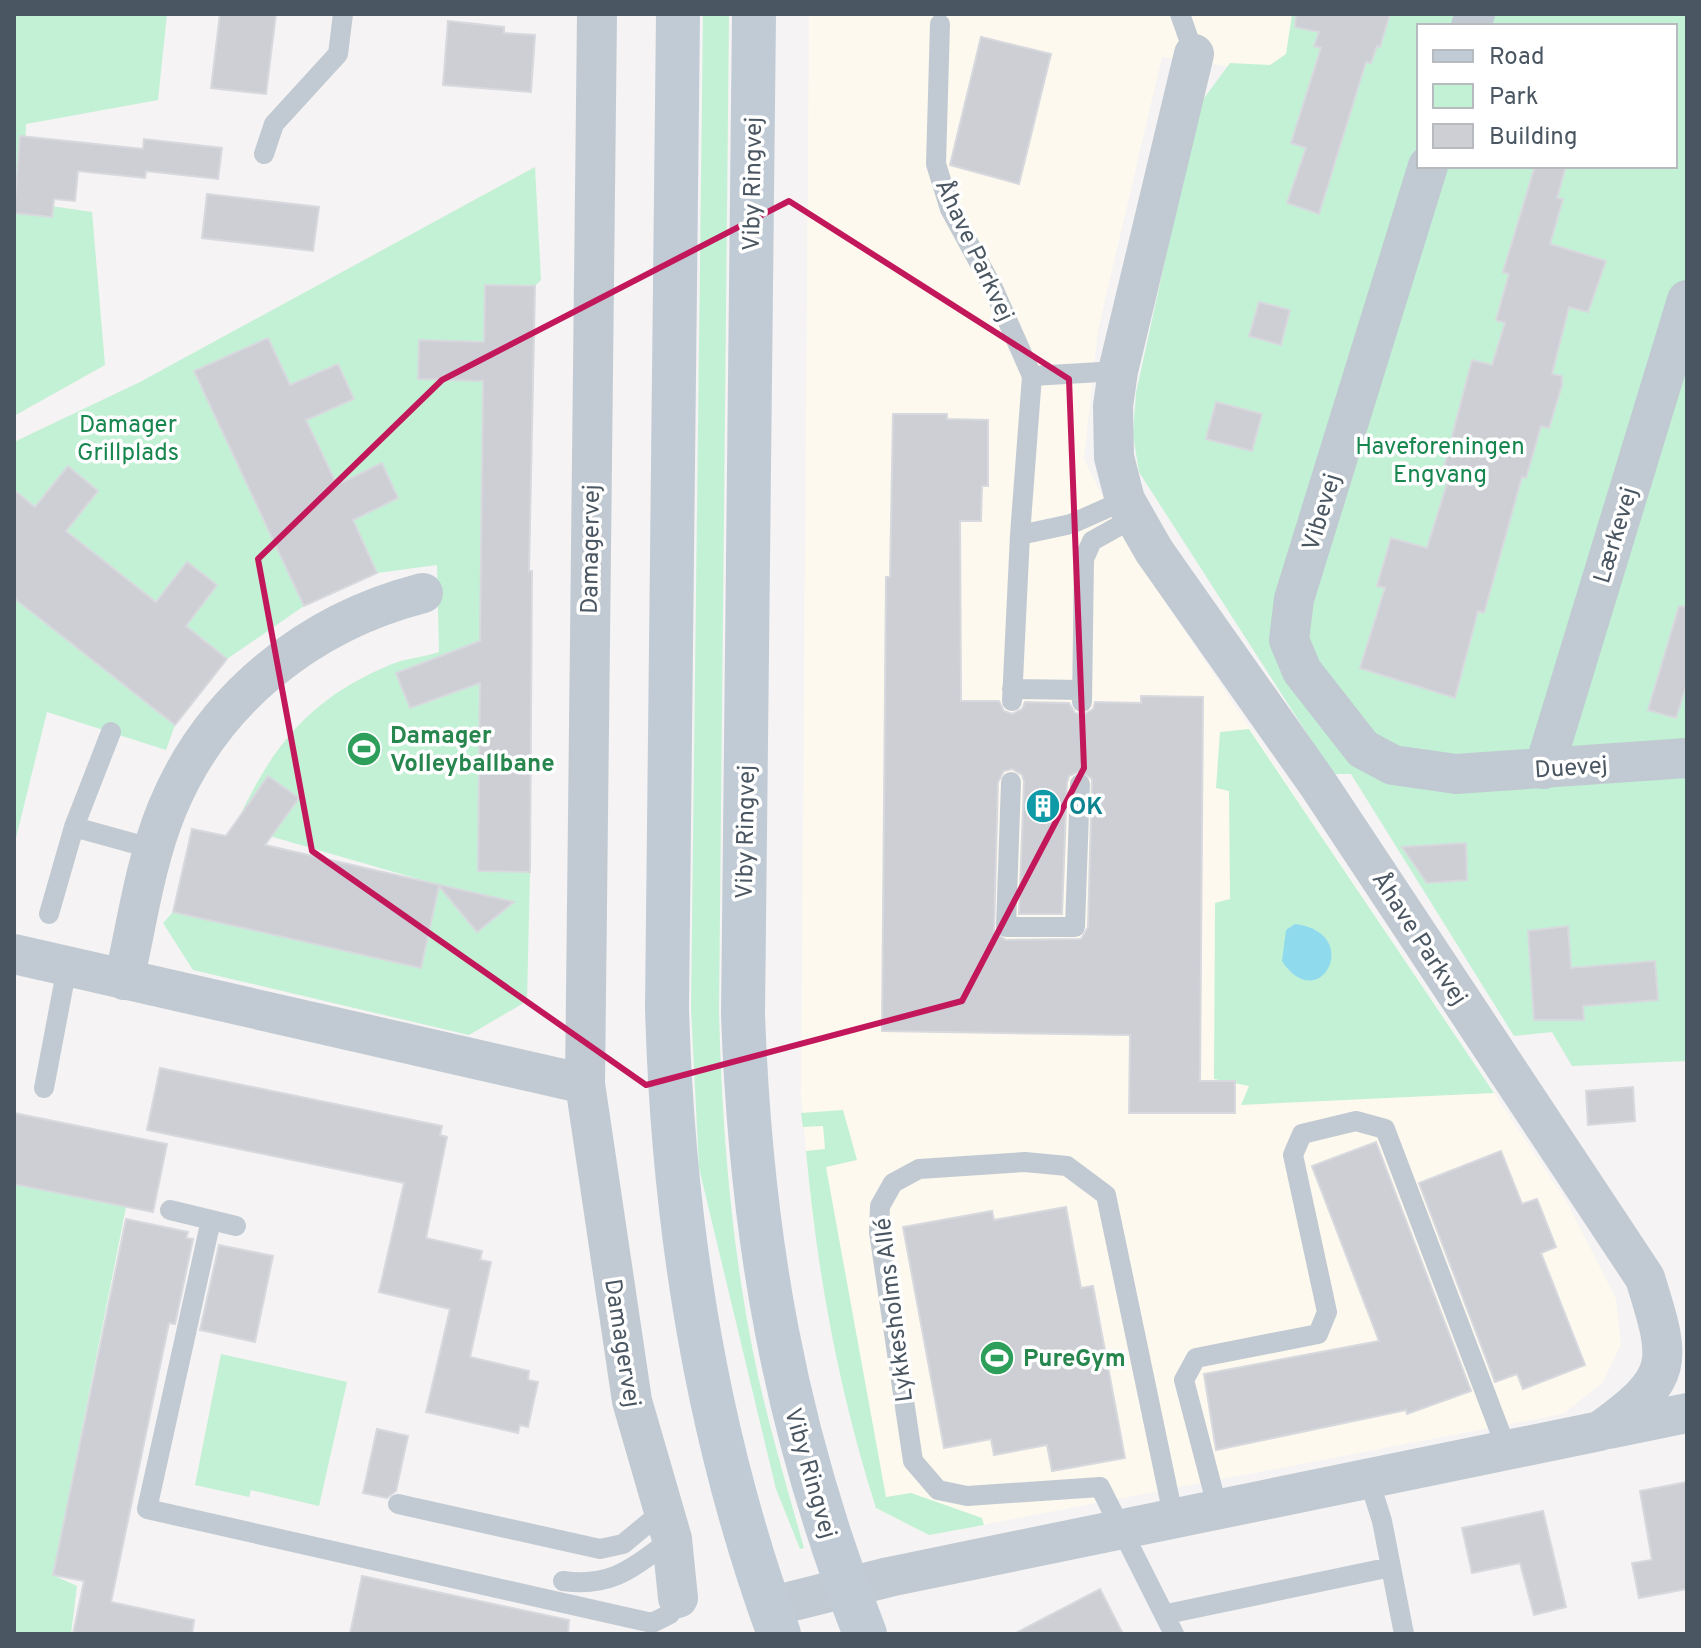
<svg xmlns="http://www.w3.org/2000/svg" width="1701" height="1648" viewBox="0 0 1701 1648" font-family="Overpass,sans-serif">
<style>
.commercial{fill:#fdf9ef}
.green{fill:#c3f1d5;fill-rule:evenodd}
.water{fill:#90daee}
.building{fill:#cdcfd5;stroke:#d7d9de;stroke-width:2;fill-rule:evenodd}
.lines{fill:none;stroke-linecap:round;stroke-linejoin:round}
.service{stroke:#c1cad2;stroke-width:20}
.minor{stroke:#c1cad2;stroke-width:40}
.secondary{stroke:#c1cbd6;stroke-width:44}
.marked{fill:none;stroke:#c2185b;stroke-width:6;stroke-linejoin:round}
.labels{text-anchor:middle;stroke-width:7;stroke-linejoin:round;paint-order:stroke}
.street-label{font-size:24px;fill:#4a5661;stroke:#fff}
.park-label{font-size:24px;fill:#17864f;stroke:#fff}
.leisure-label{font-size:24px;font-weight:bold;fill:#27864d;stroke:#fff;text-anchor:start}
.culture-label{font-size:24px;font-weight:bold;fill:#0d838f;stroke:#fff;text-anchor:start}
</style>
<rect width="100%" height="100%" fill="#f5f3f3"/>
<path class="commercial" d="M809 14H1311L1292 75 1162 57 1098 330 1084 459 1126 543 1567 1202 1616 1299 1621 1344 1603 1382 1563 1414 929 1535 876 1508 812 1215 801 1095Z"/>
<path class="green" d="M14 14H167L158 100 26 124 24 202 92 212 105 365 14 416Z
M703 14H729L719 1011C722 1133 732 1256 758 1376 771 1434 788 1491 804 1548L800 1549 776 1489 699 1168 691 1008Z
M1292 14H1687V1061L1572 1066 1552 1032 1514 1036 1351 774H1333L1139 472 1133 434 1136 393 1199 105 1230 63 1270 65 1286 54ZM1419 26H1675V166H1419Z
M535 167 541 280 535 286H485L478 871 530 872 527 1001 469 1035 193 970 163 923 173 912 420 968 439 885 235 826C272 746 308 699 392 664 407 658 424 657 439 652L437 565 377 573 258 343 195 372 304 606 227 659 14 490V442L140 382Z
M14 598 175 725 166 750 47 712 14 846Z
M1249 729 1494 1093 1241 1105 1249 1086 1214 1079 1215 903 1230 899 1229 791 1216 788 1220 732Z
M843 1110 857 1160 826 1167 886 1497 911 1493 982 1518 984 1525 929 1535 876 1508C839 1392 817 1272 806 1151L825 1149 823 1126 803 1127 801 1113Z
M14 1184 126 1207 53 1575 77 1586 71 1634H14Z
M221 1354 347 1382 319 1506 251 1490 249 1497 195 1485Z"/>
<path class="water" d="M1295 924C1365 933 1319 1018 1282 961L1286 930Z"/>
<path class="building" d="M220 14H276L266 94 211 88Z
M1296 14H1390L1380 47 1377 46 1371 63 1366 62 1319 214 1287 203 1306 148 1291 143 1321 48 1314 46 1319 32 1295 27Z
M448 21 504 27V33L535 35 531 92 443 85Z
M981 37 1051 54 1019 184 950 165Z
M20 136 143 149 144 139 222 148 218 179 146 171 145 178 78 171 75 201 54 199 52 217 14 213Z
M1535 166H1566L1557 198 1563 199 1550 244 1606 261 1588 312 1569 307 1552 374 1562 376V385L1549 428 1541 426 1526 478 1522 477 1484 613 1478 611 1455 698 1360 668 1385 588 1377 586 1391 538 1427 548 1450 474 1443 471 1472 360 1492 365 1505 323 1496 320 1509 274 1503 272Z
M207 194 319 207 313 251 202 238Z
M485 285 535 286 529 571H532L530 872 478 871 480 683 410 708 396 673 480 641 483 381 418 379 419 340 484 342Z
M1259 302 1290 310 1281 345 1249 336Z
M268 338 290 385 338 364 354 399 306 420 337 485 382 463 398 498 353 520 377 573 304 606 194 371Z
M1216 402 1262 414 1252 451 1206 439Z
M893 414H947V419L988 420V486H982L981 521H960L961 701H999L1004 711 1012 714 1022 709 1025 702 1069 703 1075 713 1083 715 1093 709 1095 702 1141 703V696L1203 697 1200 1081H1235V1113H1129L1130 1035 882 1031 886 577H890ZM1012 769 1022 775 1024 782 1019 914H1062L1067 783 1069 776 1080 771 1092 779 1088 927 1081 939 1006 940 994 932 998 782 1004 771Z
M68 466 98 491 66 531 156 602 187 562 217 585 186 626 227 659 175 725 14 598V490L35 507Z
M1679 606 1687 607V683L1676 718 1648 710Z
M268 776 299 798 265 845 514 902 477 932 439 886 421 968 173 912 192 829 226 836Z
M1466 843 1467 880 1427 883 1402 847Z
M1568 926 1571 968 1655 961 1658 1000 1583 1006 1584 1020H1534L1528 931Z
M160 1068 442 1126 440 1135 447 1137 426 1238 482 1251 480 1260 491 1262 470 1357 529 1371 528 1380 538 1382 528 1427 520 1425 518 1433 426 1412 450 1309 379 1292 404 1183 147 1130Z
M1633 1087 1635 1121 1588 1125 1586 1091Z
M14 1113 167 1144 153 1212 14 1184Z
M1376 1142 1471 1391 1407 1414 1406 1410 1216 1450 1204 1374 1379 1341 1312 1166Z
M1501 1151 1522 1204 1537 1199 1556 1247 1541 1253 1585 1365 1523 1389 1517 1374 1495 1382 1419 1183Z
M1066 1207 1081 1288 1093 1286 1125 1458 1052 1471 1047 1445 994 1455 991 1439 944 1448 903 1227 992 1211 994 1220Z
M126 1219 188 1232 186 1238 193 1239 175 1324 169 1323 111 1602 194 1620 192 1634H73L84 1581 53 1575Z
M219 1245 273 1256 255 1342 200 1330Z
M377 1429 408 1436 396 1491 387 1498 363 1493Z
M1687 1482V1589L1639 1598 1632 1563 1652 1560 1640 1491Z
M1543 1511 1566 1607 1534 1615 1520 1563 1472 1573 1462 1528Z
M362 1576 569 1620 568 1634H350Z
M1100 1589 1123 1634H1014Z"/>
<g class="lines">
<path class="service" d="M1180 14 1194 54
M940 24 936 164 950 209 993 288 1032 376 1020 535 1071 524 1125 500
M264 154 274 124 338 54 343 14
M1032 376 1118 371
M1012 689 1082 690
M1012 701 1020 535
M1082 702 1084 559 1092 541 1135 517
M1011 782 1006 927H1075L1080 784
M74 827 154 849
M49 914 74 827 111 732
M44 1088 67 967
M170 1210 236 1226
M211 1220 147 1509 652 1623 670 1614 678 1598
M1369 1480 1382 1521 1404 1634
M398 1504 600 1549 623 1544 663 1511
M1218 1510 1184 1380 1196 1358 1318 1334 1327 1312 1293 1155 1302 1134 1356 1121 1385 1129 1507 1450
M1174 1520 1106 1195 1067 1166 1025 1162 919 1169 893 1183 880 1206 879 1232 913 1461 938 1490 967 1496 1100 1487 1174 1634
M563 1581C613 1588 633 1567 672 1539
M1167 1614 1391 1567"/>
<path class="minor" d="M597 14 585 1084 632 1401 672 1539 678 1598
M1471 26 1475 14
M1428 166 1294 599 1289 640 1302 671 1363 749 1393 765 1456 774 1687 758
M1544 769 1687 300
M14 954 585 1084
M124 980C137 923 145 863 167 809 212 699 309 622 423 593
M1609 1429 1687 1413
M769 1607 889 1577 1600 1431C1675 1377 1672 1364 1645 1278L1318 784 1154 551 1125 500 1114 457 1113 406 1118 371 1194 54"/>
<path class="secondary" d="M678 14 667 1008C673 1222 705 1432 779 1634
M754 14 743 1015C751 1236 784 1427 865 1634"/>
</g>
<path class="marked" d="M789 201 1069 379 1084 768 962 1001 646 1085 312 851 258 559 442 380Z"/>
<defs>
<g id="stadium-disc" transform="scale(1.8)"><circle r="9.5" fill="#2e9e5b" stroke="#fff"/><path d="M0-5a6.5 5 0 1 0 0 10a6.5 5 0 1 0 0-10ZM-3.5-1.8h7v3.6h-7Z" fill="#fff"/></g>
<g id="building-disc" transform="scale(1.8)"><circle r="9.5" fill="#0f9aa8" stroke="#fff"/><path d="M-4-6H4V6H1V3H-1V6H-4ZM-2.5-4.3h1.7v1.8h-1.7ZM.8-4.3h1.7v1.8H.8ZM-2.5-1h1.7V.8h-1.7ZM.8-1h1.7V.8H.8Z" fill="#fff"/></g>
</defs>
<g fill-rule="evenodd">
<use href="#stadium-disc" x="364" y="749"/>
<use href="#building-disc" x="1043" y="806"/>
<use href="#stadium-disc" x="997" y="1358"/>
</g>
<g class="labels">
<g class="street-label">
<text transform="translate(752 184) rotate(-89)" y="8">Viby Ringvej</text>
<text transform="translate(975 250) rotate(65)" y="8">Åhave Parkvej</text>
<text transform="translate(1321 512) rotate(-73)" y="8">Vibevej</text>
<text transform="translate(1615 535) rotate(-73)" y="8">Lærkevej</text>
<text transform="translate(590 549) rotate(-89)" y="8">Damagervej</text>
<text transform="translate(1571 767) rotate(-4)" y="8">Duevej</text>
<text transform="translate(745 832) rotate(-89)" y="8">Viby Ringvej</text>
<text transform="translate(1420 938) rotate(57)" y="8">Åhave Parkvej</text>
<text transform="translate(893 1310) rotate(-97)" y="8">Lykkesholms Allé</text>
<text transform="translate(623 1343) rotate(81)" y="8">Damagervej</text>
<text transform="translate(811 1473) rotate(74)" y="8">Viby Ringvej</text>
</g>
<g class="park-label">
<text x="128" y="432">Damager<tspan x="128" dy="28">Grillplads</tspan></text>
<text x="1440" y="454">Haveforeningen<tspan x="1440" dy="28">Engvang</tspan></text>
</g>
<g class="leisure-label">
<text x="390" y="743">Damager<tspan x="390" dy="28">Volleyballbane</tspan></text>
<text x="1023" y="1366">PureGym</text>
</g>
<g class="culture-label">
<text x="1069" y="814">OK</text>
</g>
</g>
<rect width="1701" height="1648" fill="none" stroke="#4a5661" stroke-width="32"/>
<rect x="1417" y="24" width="260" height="144" fill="#ffffff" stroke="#b7bbc0" stroke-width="2"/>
<rect x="1433" y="50" width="40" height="12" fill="#c1cbd6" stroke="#b7bbc0" stroke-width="2"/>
<text x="1489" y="64" font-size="24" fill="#4a5661">Road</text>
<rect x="1433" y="84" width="40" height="24" fill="#c3f1d5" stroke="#b7bbc0" stroke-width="2"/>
<text x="1489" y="104" font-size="24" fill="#4a5661">Park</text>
<rect x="1433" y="124" width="40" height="24" fill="#cdcfd5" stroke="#b7bbc0" stroke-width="2"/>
<text x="1489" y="144" font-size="24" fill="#4a5661">Building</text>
</svg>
